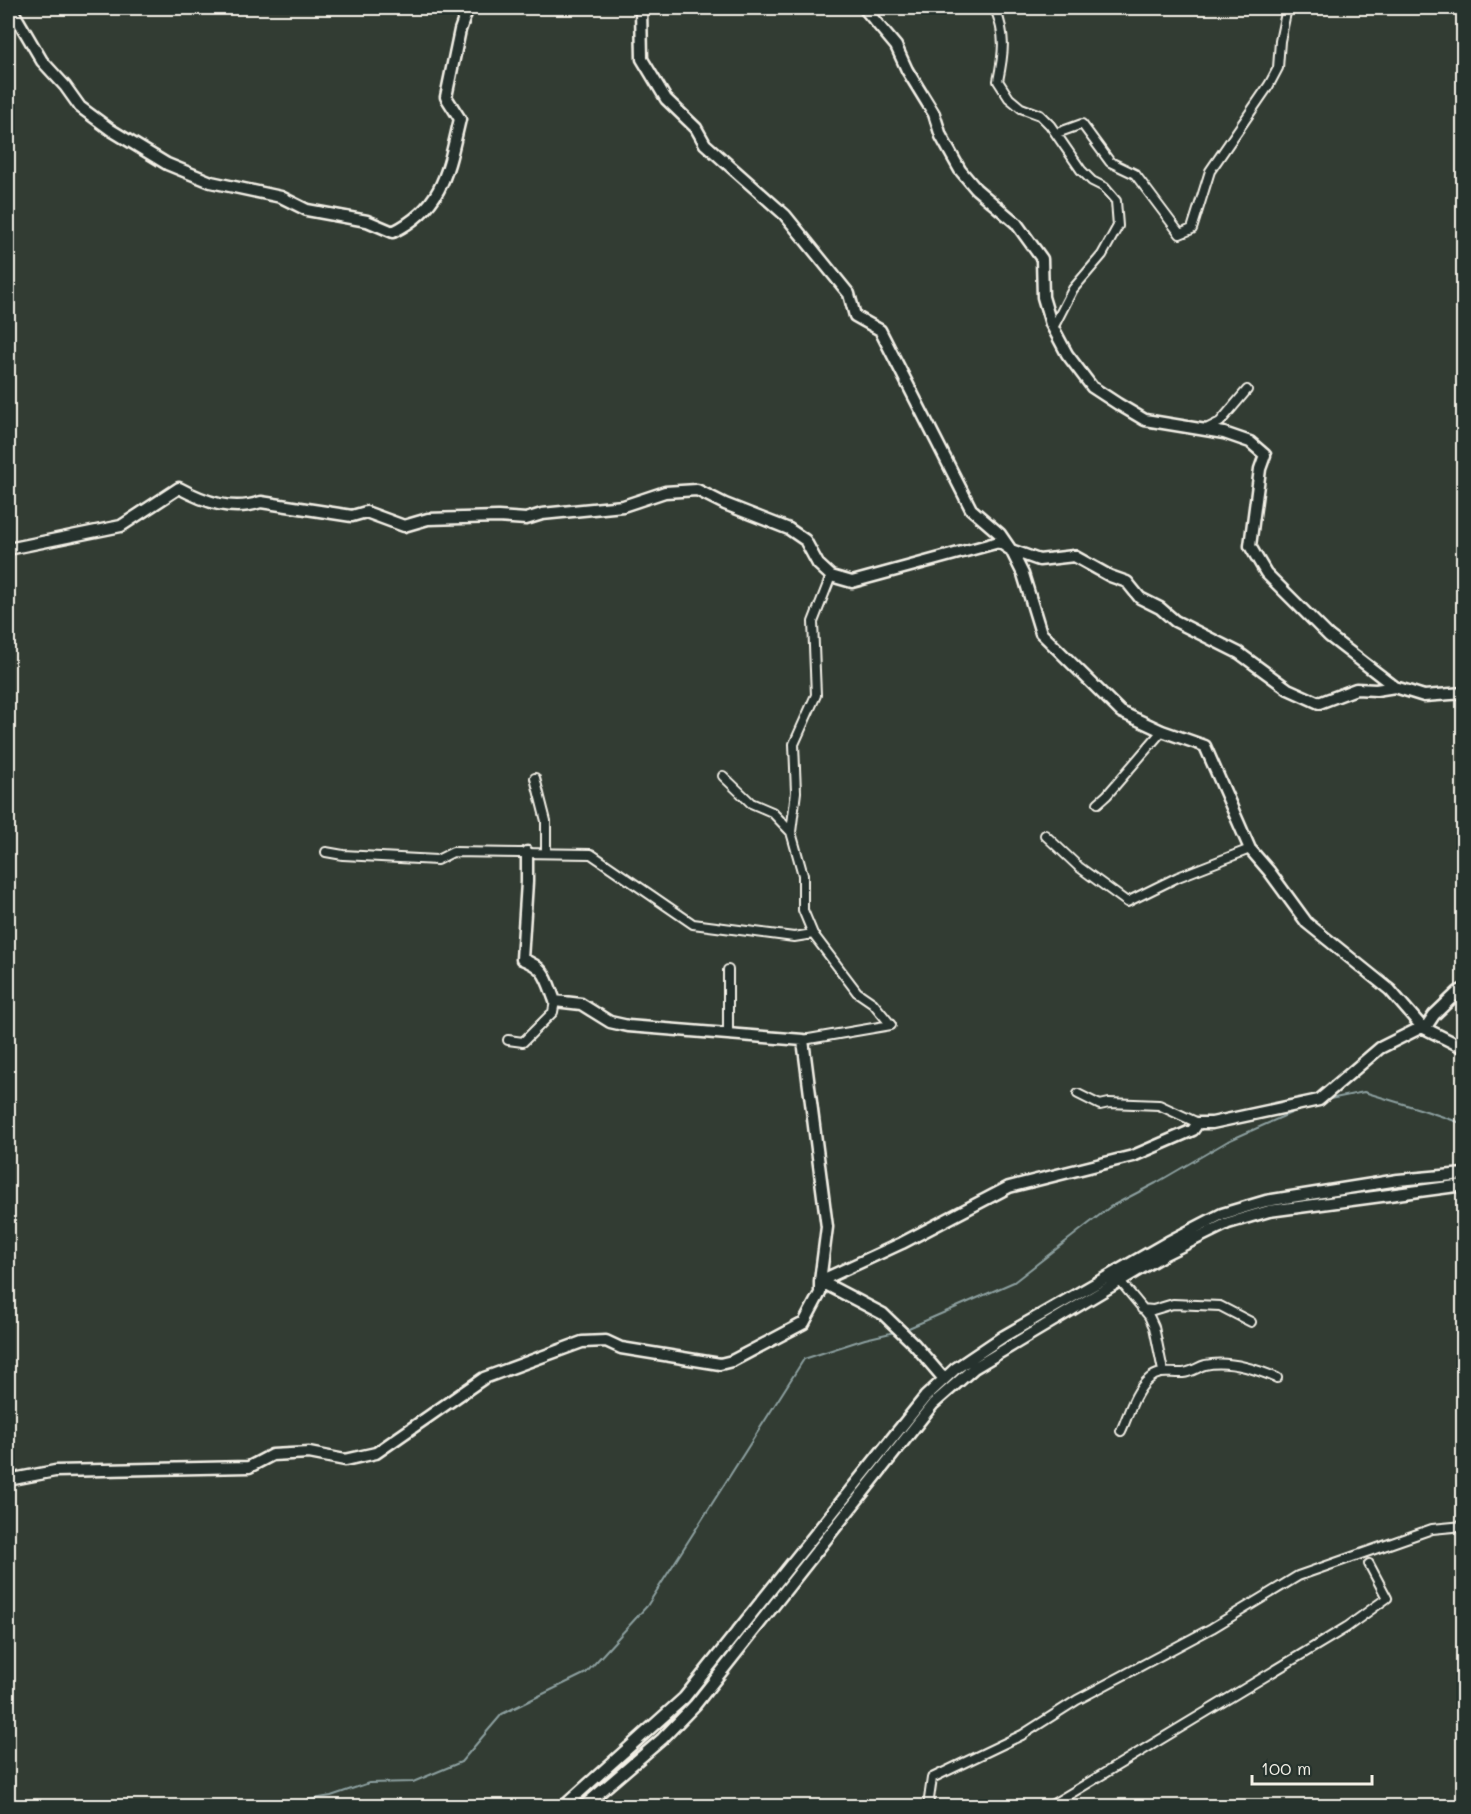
<svg xmlns="http://www.w3.org/2000/svg" width="1471" height="1814" viewBox="0 0 1471 1814" font-family="Mali,sans-serif">
<style>
.lines{fill:none;stroke-linecap:round;stroke-linejoin:round}
.stream{stroke:#8c9f9f;stroke-width:2}
.street-casing{stroke:#f4f1e8;stroke-width:12}
.secondary-casing{stroke:#f4f1e8;stroke-width:15}
.street{stroke:#26332d;stroke-width:8}
.secondary{stroke:#26332d;stroke-width:10}
</style>
<rect width="100%" height="100%" fill="#323c33"/>
<filter id="ink" filterUnits="userSpaceOnUse"><feTurbulence type="fractalNoise" baseFrequency=".0167" numOctaves="2"/><feDisplacementMap in="SourceGraphic" scale="12" xChannelSelector="R" yChannelSelector="G"/><feConvolveMatrix kernelMatrix="1 2 1 2 8 2 1 2 1" color-interpolation-filters="sRGB"/></filter>
<g filter="url(#ink)">
<g class="lines">
<path class="stream" d="M1325 1100 1364 1092 1423 1110 1464 1124
M904 1330 1014 1282 1110 1207 1156 1183 1228 1141 1300 1109
M274 1806 331 1796 369 1783 413 1782 461 1762 502 1714 586 1673 647 1606 804 1359 865 1339 895 1332"/>
<g class="street-casing">
<path id="street" d="M995 8C1006 36 1004 52 998 81L1009 98 1021 108 1040 115 1050 125 1081 170 1092 181 1104 187 1116 201 1118 226 1102 255 1073 289 1053 328
M1057 133 1082 124 1110 162 1135 174 1180 234 1192 229 1210 171 1269 85 1278 68 1280 41 1287 8
M1206 429 1220 422 1247 390
M723 776 751 803 772 812 791 832
M535 778 546 821V852
M1098 803 1107 795 1162 731
M1045 835 1079 867 1127 902 1178 877 1250 849
M326 852 343 855 437 860 453 852 591 854 693 924 794 937 813 934 857 992 873 1003 891 1025 803 1040
M813 934 803 910V875L791 832 796 792 794 744 816 695 813 622 831 576
M728 1033V970
M508 1040 523 1042 553 1012 555 1001
M1078 1094 1100 1105 1109 1103 1159 1105 1198 1123
M1120 1281 1149 1316 1154 1327 1163 1371
M1142 1309 1153 1310 1173 1304 1220 1306 1251 1322
M1121 1431C1129 1414 1134 1392 1149 1379 1160 1369 1170 1374 1183 1373 1192 1372 1198 1367 1205 1365 1228 1360 1256 1369 1277 1378
M928 1806 932 1778 1022 1735 1077 1700 1212 1628 1298 1576 1432 1529 1464 1526
M1050 1806 1347 1627 1387 1598 1369 1564"/>
</g>
<g class="secondary-casing">
<path id="secondary" d="M11 8 42 61 65 86 80 107 111 130 167 164 211 182 281 197 307 210 367 221 393 232C444 207 448 169 460 119L446 97 460 30 468 8
M641 8 642 59 666 99 696 128 705 144 785 215 849 294 855 316 880 330 971 509 1000 534 1011 550 1039 560 1074 556 1110 576 1127 582 1140 598 1160 608 1175 621 1239 653 1288 689 1319 703 1356 689 1376 690 1395 687
M864 8 896 46 907 70 934 114 941 136 960 170 976 189 1016 223 1042 259 1043 297 1051 324 1067 354 1092 387 1118 404 1145 420 1224 433 1250 442 1265 455 1260 469 1250 546 1266 573 1329 636 1395 687 1424 696 1464 693
M8 549 121 526 179 488C205 502 232 512 261 502L352 516 366 512 404 526 428 519 498 517 526 519 542 514 623 506 665 492 697 490 725 504 789 529 805 540 818 564 831 576 852 582 999 542 1011 550 1023 574 1041 633 1121 712 1162 731 1205 746 1250 849 1269 871 1307 923 1390 990 1422 1027 1464 1048
M527 852V882L522 959C546 968 546 978 555 1001L581 1004 610 1022 628 1026 803 1040 827 1227 820 1281 902 1243 1009 1187 1133 1156 1193 1130 1198 1123H1212L1319 1100 1380 1048 1428 1024 1434 1015 1458 992 1464 989
M8 1480 55 1471 249 1467 272 1455 309 1453 345 1460 376 1453 484 1378 582 1342 606 1341 621 1348 720 1364 732 1361 804 1323 820 1293V1281L883 1314 914 1344 944 1379
M564 1806 684 1698 925 1397 955 1369 1004 1336 1168 1242 1222 1214 1266 1201 1398 1180 1464 1174
M584 1806 662 1739 695 1705 933 1404 974 1368 1165 1254 1228 1223 1269 1211 1464 1185"/>
</g>
<use href="#street" class="street"/>
<use href="#secondary" class="secondary"/>
</g>
</g>
<rect width="1471" height="1814" fill="none" stroke="#26332d" stroke-width="30"/>
<rect x="15" y="15" width="1441" height="1784" fill="none" stroke="#f4f1e8" stroke-width="2" filter="url(#ink)"/>
<path d="M1252 1775v9h120v-9" fill="none" stroke="#f4f1e8" stroke-width="3"/>
<text x="1261" y="1775" font-size="18" fill="#f4f1e8" stroke="#26332d" stroke-width="4.5" paint-order="stroke">100 m</text>
</svg>
